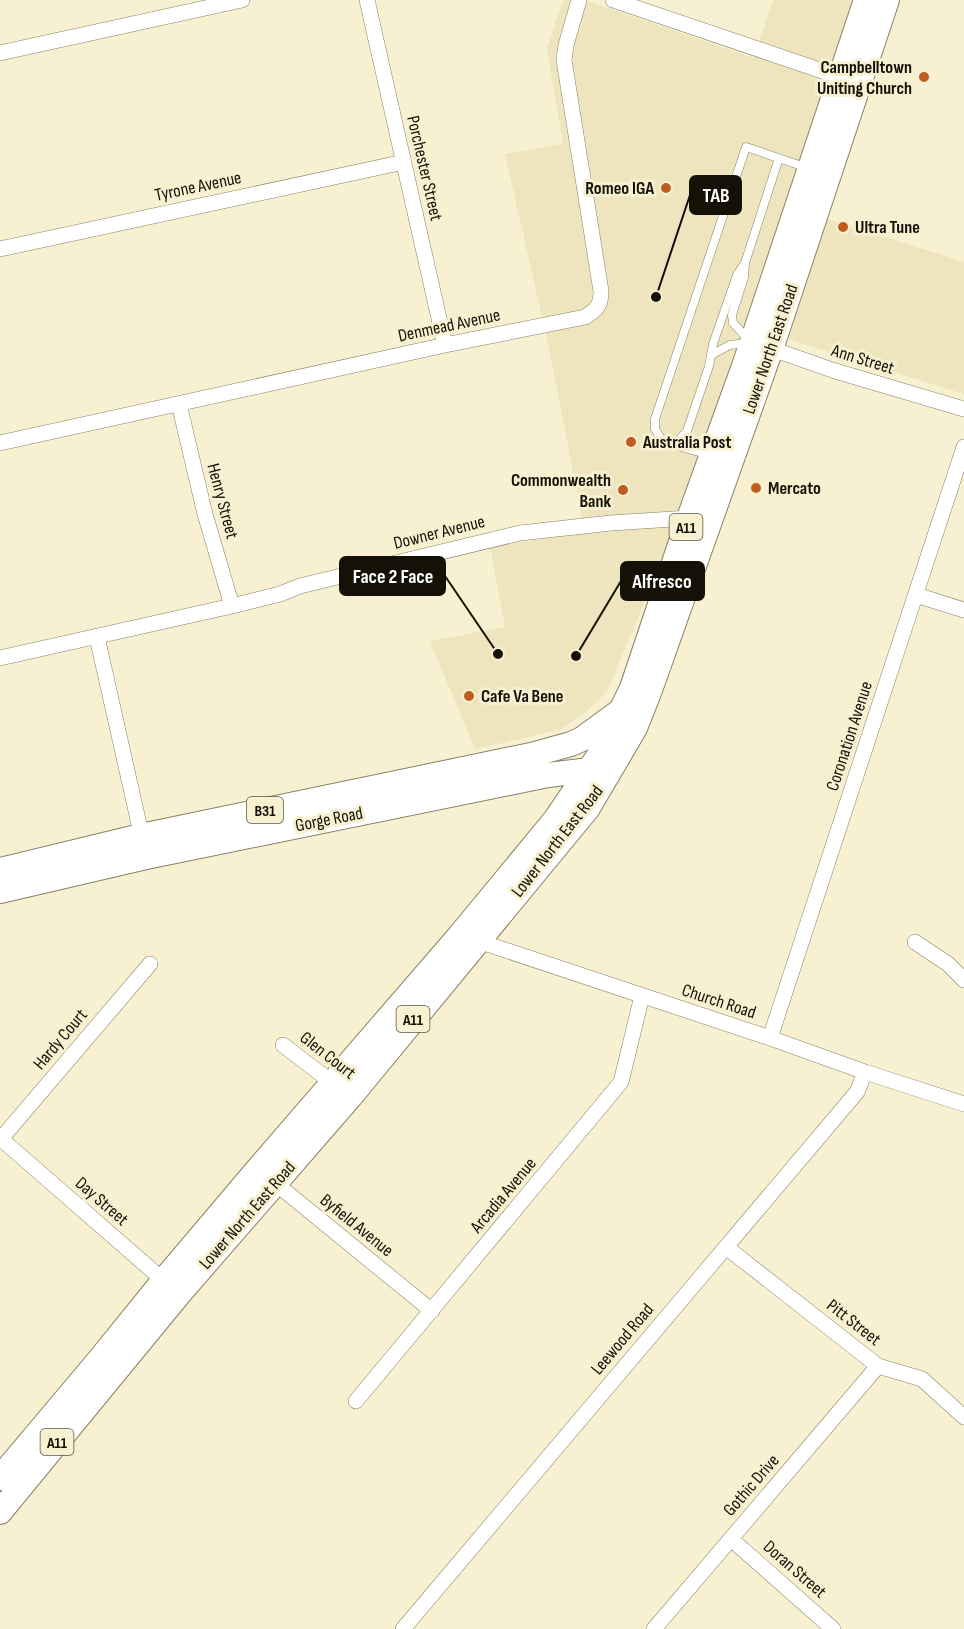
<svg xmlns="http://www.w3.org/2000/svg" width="964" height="1629" viewBox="0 0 964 1629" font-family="'Sofia Sans Condensed',sans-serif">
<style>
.built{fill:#eee5bf}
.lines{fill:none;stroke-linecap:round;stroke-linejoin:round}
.lane-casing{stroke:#888166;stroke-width:9}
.street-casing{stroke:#888166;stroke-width:16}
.primary-casing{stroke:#888166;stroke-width:26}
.lane{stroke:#fff;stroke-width:8}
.street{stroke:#fff;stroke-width:15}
.primary{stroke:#fff;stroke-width:24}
.poi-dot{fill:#be5d1f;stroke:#f7f0d1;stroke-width:2}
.labels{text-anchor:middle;stroke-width:6;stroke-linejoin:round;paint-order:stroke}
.shield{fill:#f7f0d1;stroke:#585444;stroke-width:1.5}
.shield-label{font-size:16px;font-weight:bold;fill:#141107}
.poi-label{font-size:18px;font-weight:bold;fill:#141107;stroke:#f7f0d1;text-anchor:start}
.street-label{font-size:18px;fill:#141107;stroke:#f7f0d1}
.leader{fill:none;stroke:#141107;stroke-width:2}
.callout-dot{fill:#141107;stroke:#f7f0d1;stroke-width:2}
.callout{fill:#141107;stroke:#141107;stroke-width:2}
.callout-label{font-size:20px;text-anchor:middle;font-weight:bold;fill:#fff}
</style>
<rect width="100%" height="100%" fill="#f7f0d1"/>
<path class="built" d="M563 0H585L754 58 773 0H853L675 529 609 687 600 699 583 714 560 730 475 749 430 641 505 627 490 547 585 532 547 339 505 154 563 144 547 49Z
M824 218 964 262V394L785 338Z"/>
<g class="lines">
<g class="lane-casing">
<path id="lane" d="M745 264 744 277 732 315 733 323 749 340
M711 355 730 345 746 343
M674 445 687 431 709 366 713 344 737 275 745 263 779 158
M710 455 663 442 655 429V419L746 147 808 168"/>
</g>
<g class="street-casing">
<path id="street" d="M367 0 445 345
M613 0 846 79
M0 53 242 0
M0 249 404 162
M764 346 832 370 964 409
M179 404 205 514 232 606
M0 443 445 345 585 317C597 309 601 306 601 291L564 60 566 45 579 0
M916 595 964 610
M97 637 143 842
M0 658 232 606 280 594 300 586 520 533 611 523 689 518
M472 939 770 1038 865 1072 964 1104
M915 942 948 964 964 980
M770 1038 964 447
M283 1045 338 1087
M0 1138 170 1286
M0 1140 150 964
M269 1178 432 1311
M726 1247 878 1366 922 1379 964 1417
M356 1401 621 1082 642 996
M731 1539 833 1629
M403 1629 857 1092 865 1072
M654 1629 878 1366"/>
</g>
<g class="primary-casing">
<path id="primary" d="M0 870 141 836 531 755 571 744 582 739 619 712
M0 891 146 857 548 775 590 770
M0 1478 100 1359 164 1280 258 1169 461 934 555 820 600 754 632 688 689 518 744 366 866 0
M0 1512 179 1294 350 1097 588 808 635 728 650 690 771 349 887 0"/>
</g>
<use href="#lane" class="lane"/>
<use href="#street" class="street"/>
<use href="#primary" class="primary"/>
</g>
<g class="poi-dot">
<circle cx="924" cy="77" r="6"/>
<circle cx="666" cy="188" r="6"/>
<circle cx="843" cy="227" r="6"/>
<circle cx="631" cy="442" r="6"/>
<circle cx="756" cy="488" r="6"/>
<circle cx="623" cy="490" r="6"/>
<circle cx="469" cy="696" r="6"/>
</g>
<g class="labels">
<g class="shield">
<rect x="669.5" y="514" width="33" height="26" rx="4.5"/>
<rect x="247" y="797" width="36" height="26" rx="4.5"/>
<rect x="396.5" y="1006" width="33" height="26" rx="4.5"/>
<rect x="40.5" y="1429" width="33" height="26" rx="4.5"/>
</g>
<g class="shield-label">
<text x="686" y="533">A11</text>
<text x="265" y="816">B31</text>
<text x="413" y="1025">A11</text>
<text x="57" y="1448">A11</text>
</g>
<g class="poi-label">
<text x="912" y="73" text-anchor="end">Campbelltown<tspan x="912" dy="21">Uniting Church</tspan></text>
<text x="654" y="194" text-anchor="end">Romeo IGA</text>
<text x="855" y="233">Ultra Tune</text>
<text x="643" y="448">Australia Post</text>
<text x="611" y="486" text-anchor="end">Commonwealth<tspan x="611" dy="21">Bank</tspan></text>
<text x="768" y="494">Mercato</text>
<text x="481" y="702">Cafe Va Bene</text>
</g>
<g class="street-label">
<text transform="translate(425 168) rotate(77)" y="6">Porchester Street</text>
<text transform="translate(198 186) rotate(-12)" y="6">Tyrone Avenue</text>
<text transform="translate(449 325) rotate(-12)" y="6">Denmead Avenue</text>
<text transform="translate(770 349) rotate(-71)" y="6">Lower North East Road</text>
<text transform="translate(863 359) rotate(17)" y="6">Ann Street</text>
<text transform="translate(223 501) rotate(75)" y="6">Henry Street</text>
<text transform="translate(439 532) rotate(-14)" y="6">Downer Avenue</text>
<text transform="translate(849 736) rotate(-72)" y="6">Coronation Avenue</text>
<text transform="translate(329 819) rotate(-11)" y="6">Gorge Road</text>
<text transform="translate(557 841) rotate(-52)" y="6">Lower North East Road</text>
<text transform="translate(719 1001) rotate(18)" y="6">Church Road</text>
<text transform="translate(60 1039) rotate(-50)" y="6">Hardy Court</text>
<text transform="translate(328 1055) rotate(38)" y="6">Glen Court</text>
<text transform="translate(503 1195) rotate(-50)" y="6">Arcadia Avenue</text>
<text transform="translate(102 1201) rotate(41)" y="6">Day Street</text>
<text transform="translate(247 1215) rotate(-49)" y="6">Lower North East Road</text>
<text transform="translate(357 1225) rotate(39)" y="6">Byfield Avenue</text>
<text transform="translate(854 1322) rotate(38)" y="6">Pitt Street</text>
<text transform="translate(622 1339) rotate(-50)" y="6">Leewood Road</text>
<text transform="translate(751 1485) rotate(-49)" y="6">Gothic Drive</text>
<text transform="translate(795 1569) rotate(41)" y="6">Doran Street</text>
</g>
</g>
<path class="leader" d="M656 297L690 195M498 654L445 576M576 656L621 581"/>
<g class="callout-dot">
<circle cx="656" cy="297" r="6"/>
<circle cx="498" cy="654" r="6"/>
<circle cx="576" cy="656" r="6"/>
</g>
<g class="callout">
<rect x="690" y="176" width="51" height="38" rx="6"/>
<rect x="340" y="557" width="105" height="38" rx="6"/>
<rect x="621" y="562" width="83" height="38" rx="6"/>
</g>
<g class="callout-label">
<text x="716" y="202">TAB</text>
<text x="393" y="583">Face 2 Face</text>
<text x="662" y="588">Alfresco</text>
</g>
</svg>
